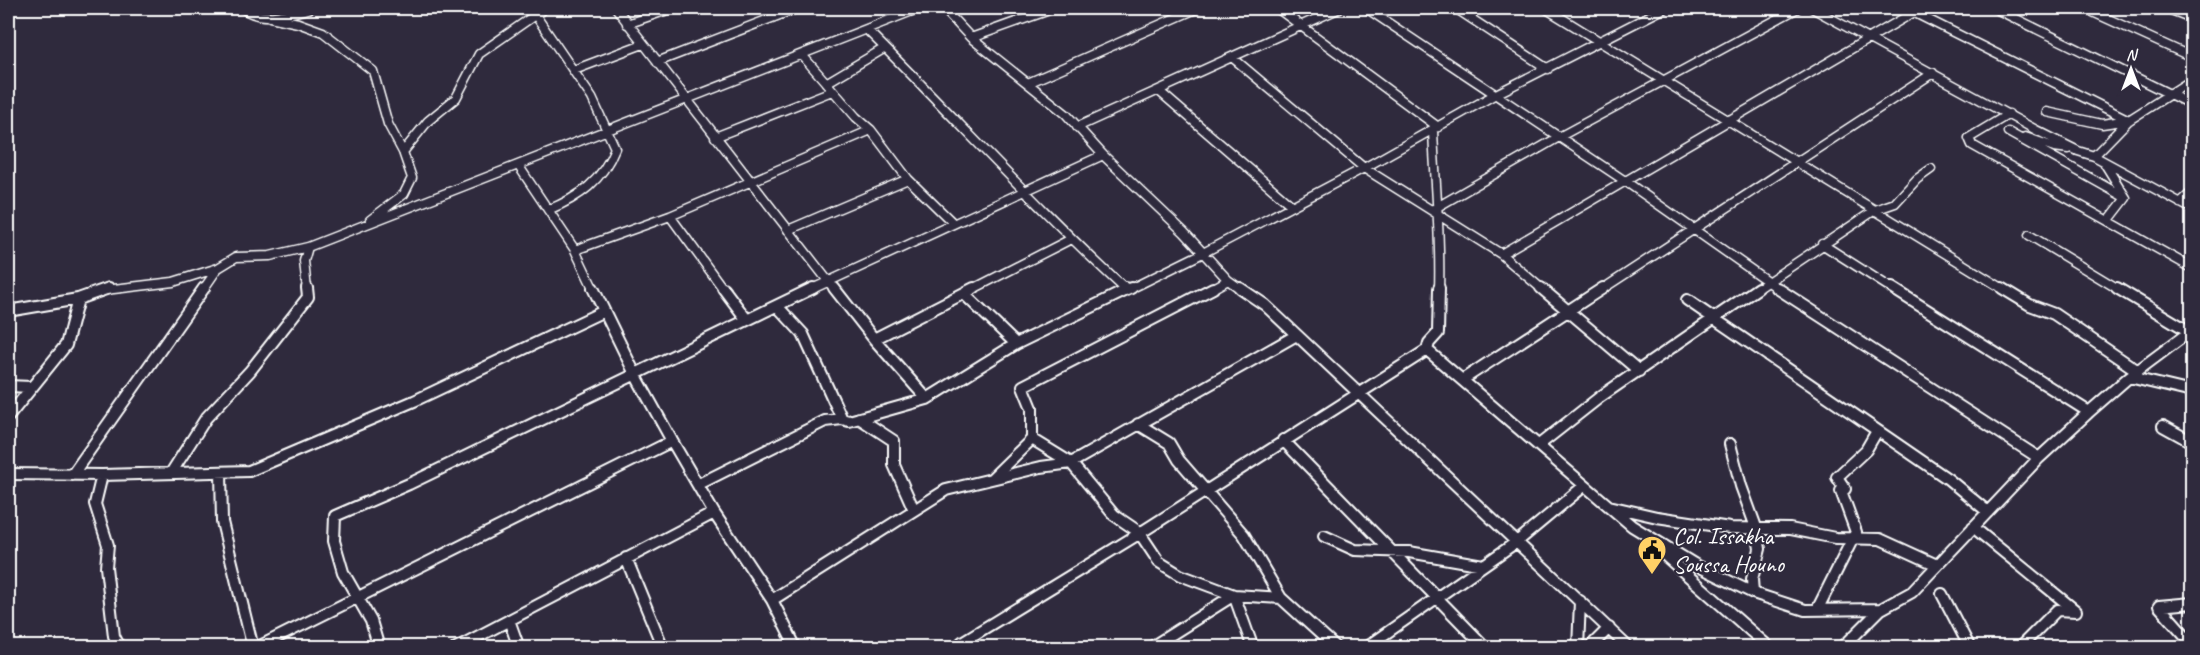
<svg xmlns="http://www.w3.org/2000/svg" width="2200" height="655" viewBox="0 0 2200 655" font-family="Caveat,sans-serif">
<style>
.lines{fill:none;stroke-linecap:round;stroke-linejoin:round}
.minor-far1-casing{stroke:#fff;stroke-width:11}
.minor-casing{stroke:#fff;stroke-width:14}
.minor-far1{stroke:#2f2a3d;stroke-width:8}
.minor{stroke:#2f2a3d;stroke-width:10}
.labels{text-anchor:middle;stroke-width:4.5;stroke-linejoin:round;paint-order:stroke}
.poi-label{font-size:24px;fill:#fff;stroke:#2f2a3d;text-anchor:start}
</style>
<rect width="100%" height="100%" fill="#2f2a3d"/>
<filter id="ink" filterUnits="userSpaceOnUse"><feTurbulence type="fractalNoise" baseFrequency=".0167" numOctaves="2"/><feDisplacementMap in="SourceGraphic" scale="12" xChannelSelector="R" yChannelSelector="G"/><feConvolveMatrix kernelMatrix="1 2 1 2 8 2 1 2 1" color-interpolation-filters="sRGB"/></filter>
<g filter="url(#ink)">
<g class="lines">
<g class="minor-far1-casing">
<path id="minor-far1" d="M242 8C263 23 288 14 311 8
M616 8 835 290
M943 8 971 38 1066 114 1103 155 1184 232 1228 280 1242 290
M1277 8 1438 127
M1366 8 1625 181 1780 290
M1455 8 1548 69
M1545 8 2005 290
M1812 8 2036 130 2078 151 2094 156 2192 209
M1994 8 2192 105
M2084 8 2192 57
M2166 8 2192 18
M1913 12 2129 120
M536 16 592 98 615 148C602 181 580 197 548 210
M270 17 298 23 323 32 373 71 388 124 403 152 412 178 404 194 370 220
M627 24 673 8
M867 30C954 116 1036 207 1126 290
M971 38 1055 8
M802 55 856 117 871 130 908 179 953 223
M1233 58 1364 168 1501 254 1543 290
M657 62 798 8
M574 70 643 44
M826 83 885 48
M1028 83 1198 8
M1159 91 1291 205
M2047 112 2102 124 2129 120
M2009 114 1969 138 1972 145 2192 268
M1077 127 1340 8
M1433 130C1435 183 1441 236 1439 290
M2008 132 2126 198
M715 137 832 91
M2025 137 2054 147 2069 149
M403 152 428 121 456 98 479 54 545 8
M2094 156 2129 120 2192 80
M2105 164 2126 198 2109 220
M518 165 575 250 594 290
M2180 203 2192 192
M1432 210 1559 137 1798 8
M670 216 724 290
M788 230 908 179
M2029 235 2120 290
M1822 244 1894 290
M575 250 670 216 871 130
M1501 254 1921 8
M105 290 173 282 218 268 236 257 270 256 308 247 920 8
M203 290 218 268
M307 290 304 261 308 247
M810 290 1103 155
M971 290 1071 239
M1128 290 1203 253 1364 168 1494 95 1665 8
M1210 290 1228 280
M1601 290 1933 73
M1756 290 1875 210 1895 203 1917 179 1931 169"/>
</g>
<g class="minor-casing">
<path id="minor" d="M593 288 635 374 672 441 714 513 772 600 796 648
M723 288 747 320
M834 288 874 339 927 399
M1125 288 1127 290
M1240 288 1265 305 1629 648
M1541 288 1639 371
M1777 288 2039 458
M1892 288 2089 412
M2002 288 2030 305 2054 314 2138 371
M2117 288 2192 333
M964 294 1016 344
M1687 300 1948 479 1988 512
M777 306 803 334 842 419
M8 311 78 299 109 288
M874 339 974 288
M1427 350 1632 526 1694 564 1753 593 1805 610 1881 609
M2129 377 2192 392
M1462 380 1603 288
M8 386 31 387
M8 417 66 345 78 299
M859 418 894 441V465L914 510
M1138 424 1169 443 1179 460 1244 535 1281 598 1336 648
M2163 426 2192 442
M1032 439V408L1023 386 1213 288
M1283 440 1486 648
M1730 444 1741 486 1757 530 1760 549 1752 579 1753 593
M1539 445 1600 397 1758 288
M221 472 222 522 253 648
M171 473 206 418 250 371 308 297 307 288
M8 474 102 475 249 471 414 401 604 311
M72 475 204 288
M102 475 95 504 108 545 106 567 114 636 120 648
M992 478 1032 439 1071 463 1114 515 1139 532 1159 562 1180 575 1234 595 1253 648
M699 484 825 421 842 419 849 421 927 399 1016 344 1131 288
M1609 506 1657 517 1730 528 1790 529 1835 538 1880 539 1937 565
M1973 527 2076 611
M1324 536 1355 550 1409 552 1483 565
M1652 544 1770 648
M626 558 663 648
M1942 594 1970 648
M772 600 946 490 1041 467 1071 463 1295 336
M2159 606 2192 643
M2159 606 2192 603
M1817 610 1856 532 1841 491 1845 489 1837 477 1866 450 1877 431
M509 620 519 648
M256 648 672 441
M379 648 371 621 343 572 334 541 335 516 409 484 813 288
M456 648 714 513
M958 648 962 642 1137 535 1427 350 1429 343 1438 333 1439 288
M1150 648 1234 595 1281 598
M1365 648 1518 541 1584 486
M1578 648 1580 601
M1589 648 1609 628
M1842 648 1881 609 1912 592 2039 458 2089 412 2129 377 2192 330
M2019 648 2057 610 2076 611"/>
</g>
<use href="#minor-far1" class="minor-far1"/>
<use href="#minor" class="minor"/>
</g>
</g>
<defs>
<g id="civic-pin" transform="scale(1.5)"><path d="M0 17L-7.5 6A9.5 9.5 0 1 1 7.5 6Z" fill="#ffd166" stroke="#2f2a3d"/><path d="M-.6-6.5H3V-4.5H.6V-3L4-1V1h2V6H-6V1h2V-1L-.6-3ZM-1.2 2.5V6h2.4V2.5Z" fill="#111"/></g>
</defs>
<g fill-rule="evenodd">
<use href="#civic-pin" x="1652" y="550"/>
</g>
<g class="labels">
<g class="poi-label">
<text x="1673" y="544">Col. Issakha<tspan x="1673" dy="28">Soussa Houno</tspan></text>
</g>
</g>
<rect width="2200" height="655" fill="none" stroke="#2f2a3d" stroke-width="30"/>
<rect x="15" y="15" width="2170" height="625" fill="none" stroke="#fff" stroke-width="2" filter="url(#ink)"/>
<g transform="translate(2131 69)" stroke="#2f2a3d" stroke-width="4.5" paint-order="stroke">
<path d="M0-4.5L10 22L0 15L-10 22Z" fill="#ffffff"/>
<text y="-9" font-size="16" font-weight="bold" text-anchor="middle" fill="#ffffff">N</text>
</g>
</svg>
